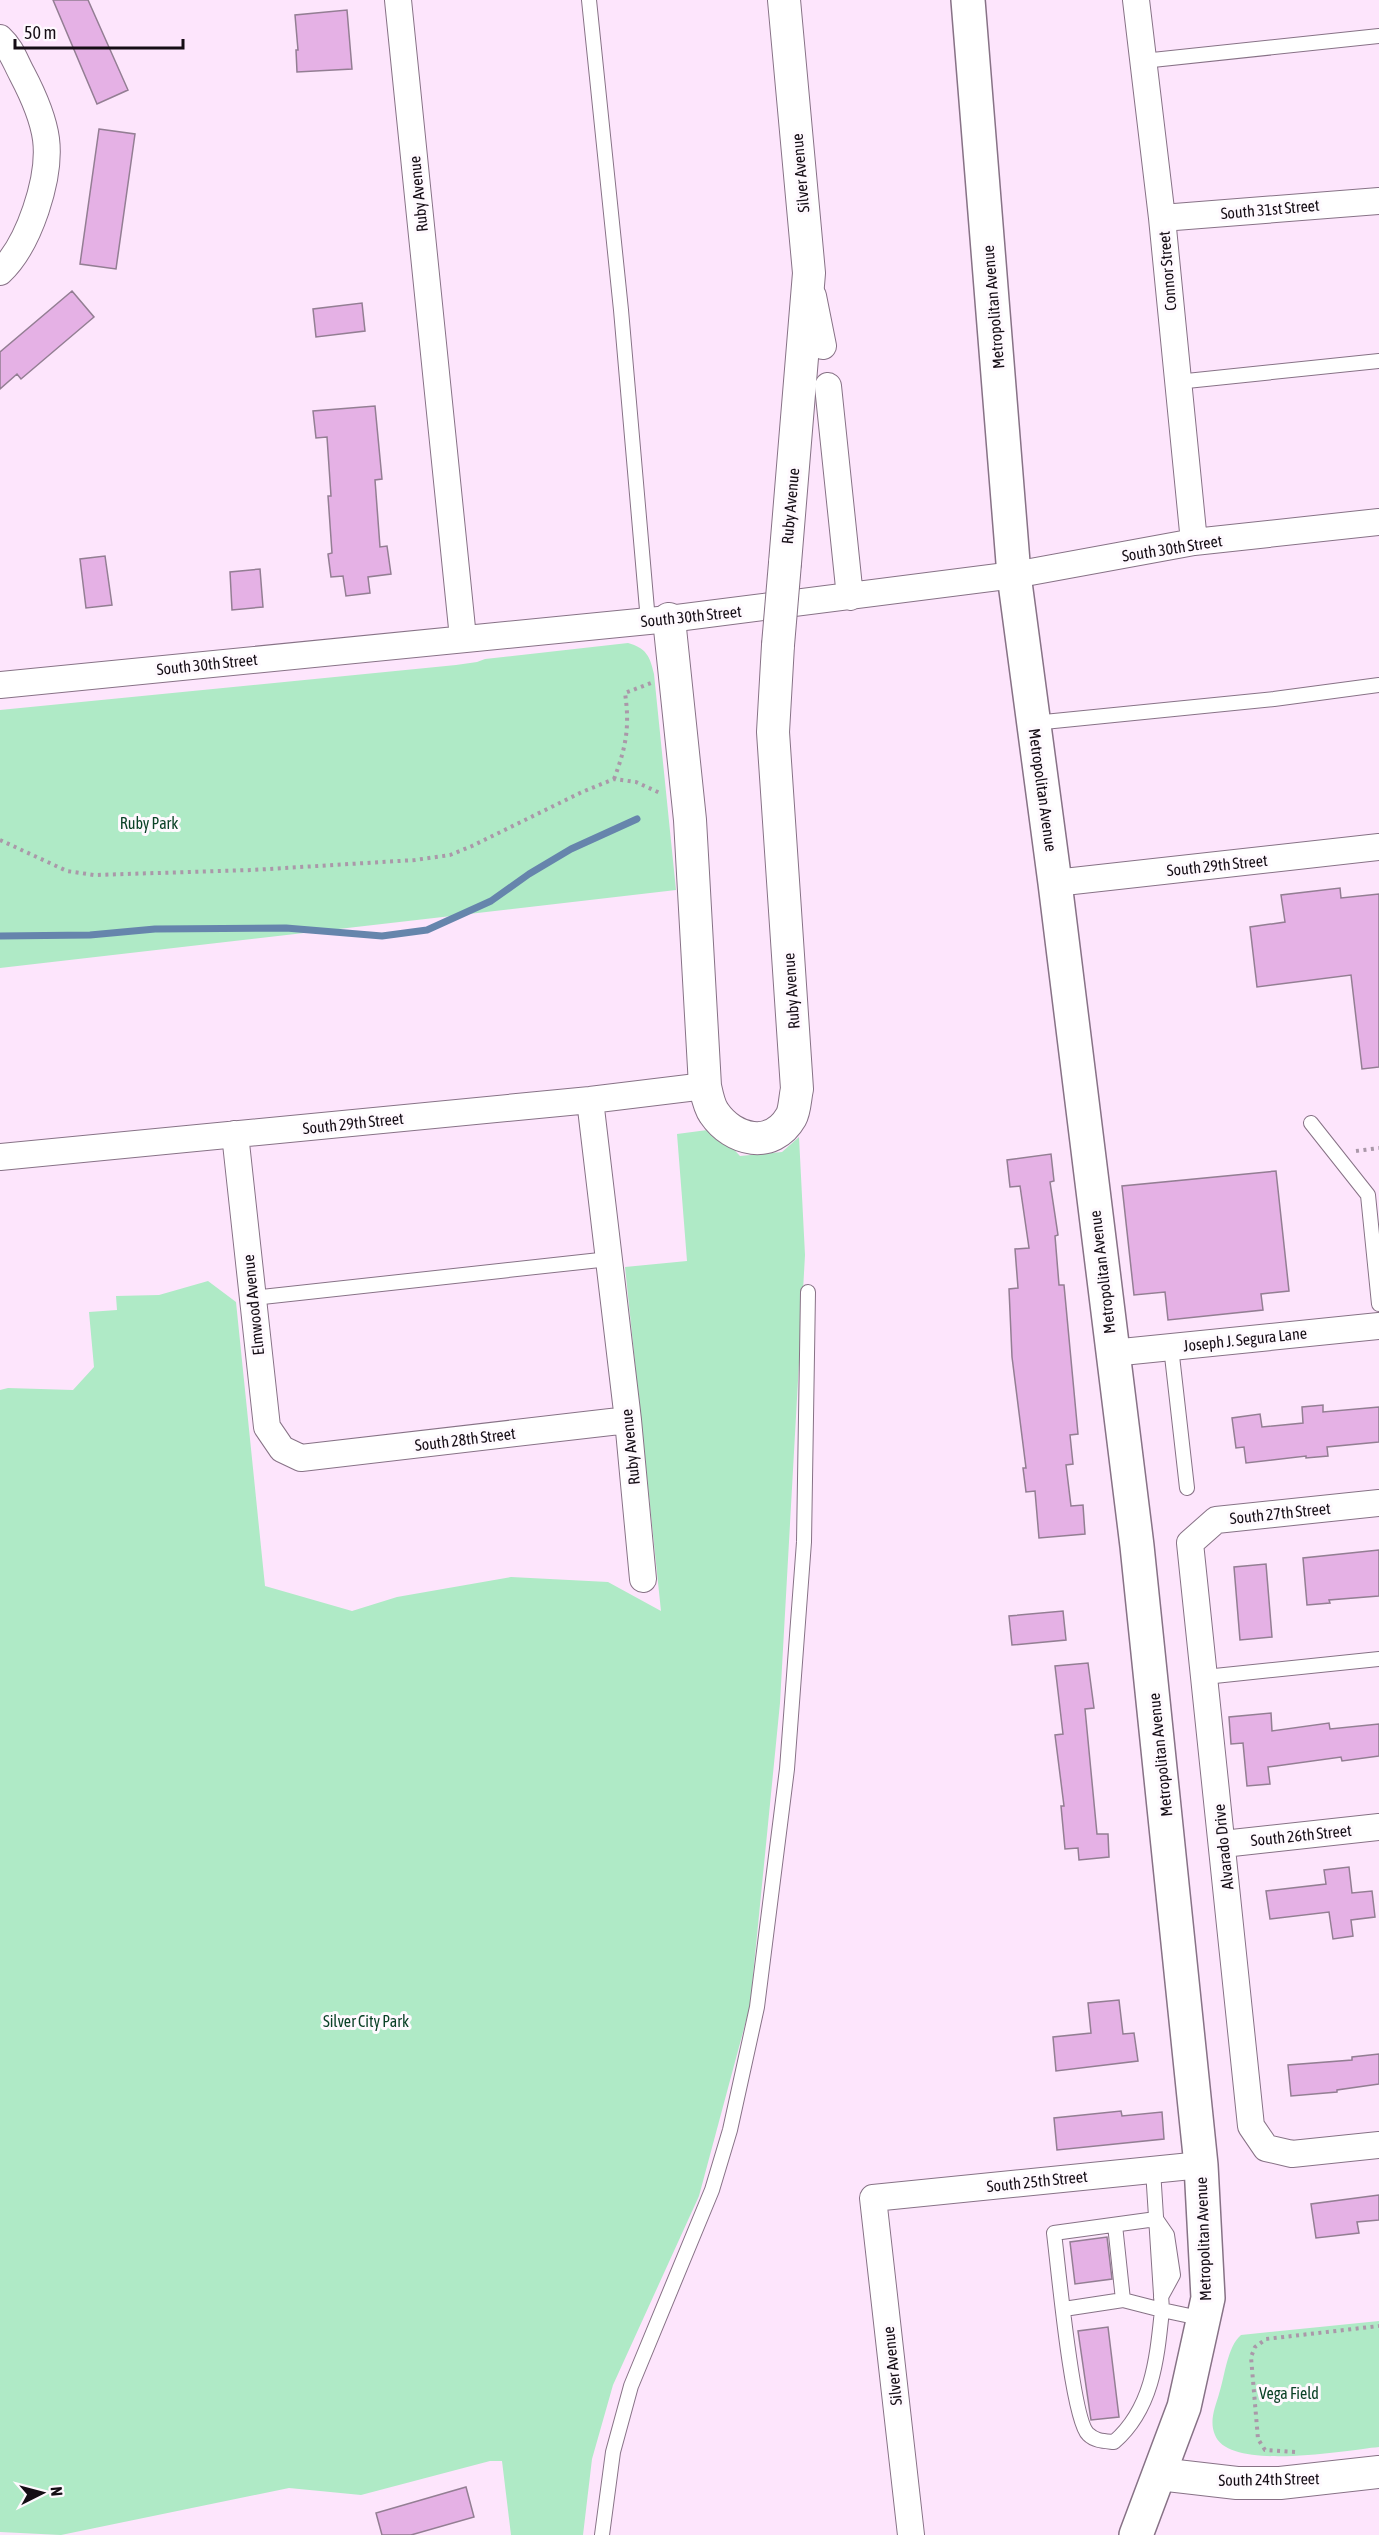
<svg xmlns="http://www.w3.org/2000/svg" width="1379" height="2535" viewBox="0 0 1379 2535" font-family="'Asap Condensed',sans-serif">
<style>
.green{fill:#afeac6}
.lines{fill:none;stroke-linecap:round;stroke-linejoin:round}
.stream{stroke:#6685ac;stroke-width:7}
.building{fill:#e5b1e5;stroke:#937e93;stroke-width:1.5}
.service-casing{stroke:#877286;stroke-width:16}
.minor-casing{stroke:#877286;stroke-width:28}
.tertiary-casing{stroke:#877286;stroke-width:34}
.secondary-casing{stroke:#877286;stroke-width:36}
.path{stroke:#aa98a9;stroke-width:4;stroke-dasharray:3 4.5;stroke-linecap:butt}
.service{stroke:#fff;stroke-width:14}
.minor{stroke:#fff;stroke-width:26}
.tertiary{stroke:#fff;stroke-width:32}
.secondary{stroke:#fff;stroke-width:33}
.tertiary-bridge-casing{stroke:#877286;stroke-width:34;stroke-linecap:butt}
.tertiary-bridge{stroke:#fff;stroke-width:32}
.labels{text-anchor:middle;stroke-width:6;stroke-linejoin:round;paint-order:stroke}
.street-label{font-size:16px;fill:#150d15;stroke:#fef9fe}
.park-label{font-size:16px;fill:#0b4227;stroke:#fef9fe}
</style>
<rect width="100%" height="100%" fill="#fde5fc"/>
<path class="green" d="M628 643C646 648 650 656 654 674L676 890 0 968V710L456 665 477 662 485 659Z
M715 1129 740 1156 782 1152 799 1137 805 1255 780 1703 750 2006 699 2196 613 2385 592 2459 583 2535H511L502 2461H490L361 2495 289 2488 61 2535 0 2532V1390L8 1388 73 1390 94 1367 89 1312 117 1310 116 1296 159 1295 208 1281 236 1302 265 1586 352 1611 397 1597 511 1577 608 1582 661 1611 625 1267 687 1261 677 1134Z
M1379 2321V2447C1347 2450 1229 2472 1215 2435 1209 2421 1215 2408 1219 2394 1225 2376 1227 2347 1241 2335Z"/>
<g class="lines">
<path class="stream" d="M0 936 90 935 155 929 286 928 382 936 427 930 491 901 529 874 571 849 637 819"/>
</g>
<path class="building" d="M53 0H88L128 90 97 104Z
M347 10 352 69 297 72 296 50H298L295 15Z
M99 129 135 134 116 269 80 264Z
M72 291 94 317 21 379 17 374 0 389V352Z
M362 303 365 331 316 337 313 309Z
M375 406 382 479 375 480 380 547 387 546 391 574 368 577 370 593 346 596 343 576 331 577 328 554 332 553 328 496H331L327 437 316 438 313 411Z
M105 556 112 605 86 608 80 559Z
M260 569 263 607 232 610 230 572Z
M1340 888 1341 898 1379 894V1067L1362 1069 1351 975 1257 987 1250 927 1285 922 1281 895Z
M1051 1154 1054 1181 1050 1182 1058 1235 1055 1236 1059 1285H1064L1078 1434 1070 1435 1073 1464 1066 1465 1071 1506 1083 1505 1085 1534 1039 1538 1035 1491 1026 1492 1023 1468H1026L1012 1357 1009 1289 1018 1288 1015 1249 1029 1248 1020 1186 1010 1187 1007 1160Z
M1276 1171 1289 1291 1261 1294 1263 1310 1168 1320 1165 1292 1134 1295 1122 1186Z
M1323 1405V1412L1379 1407V1442L1327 1447 1328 1456 1306 1458V1456L1246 1463 1244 1447 1236 1448 1232 1418 1260 1414 1262 1427 1303 1423 1302 1407Z
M1379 1550V1596L1329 1600 1330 1603 1307 1605 1303 1558Z
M1266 1564 1272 1637 1240 1640 1234 1567Z
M1063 1611 1066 1640 1012 1645 1009 1616Z
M1088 1663 1094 1708 1085 1709 1097 1834H1108L1109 1857 1079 1860 1078 1848 1065 1849 1061 1806H1064L1055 1735 1063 1734 1055 1666Z
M1271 1713 1272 1731 1329 1723 1330 1729 1379 1724V1756L1342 1761 1341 1757 1276 1766 1268 1767 1270 1784 1247 1786 1243 1743 1231 1744 1229 1717Z
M1349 1867 1352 1893 1372 1891 1375 1917 1351 1920 1353 1936 1333 1939 1329 1912 1270 1919 1266 1891 1326 1884 1324 1870Z
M1119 2000 1123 2034 1134 2033 1138 2061 1056 2071 1053 2037 1091 2033 1088 2003Z
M1379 2054V2084L1337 2090V2092L1291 2096 1288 2065 1352 2060V2057Z
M1121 2111 1122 2116 1162 2112 1164 2139 1057 2150 1054 2118Z
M1379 2195V2220L1357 2222 1359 2233 1316 2238 1311 2204Z
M1107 2237 1112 2279 1075 2284 1070 2242Z
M1108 2327 1119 2417 1091 2420 1078 2331Z
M466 2487 474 2517 411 2535H382L376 2513Z"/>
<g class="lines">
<g class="service-casing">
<path id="service" d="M589 0 621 310 648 621
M1143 61 1379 36
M1177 382 1379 361
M1034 723 1274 699 1379 685
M1311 1123 1368 1195 1379 1304
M253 1298 609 1259
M1171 1347 1187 1488
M1205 1677 1379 1659
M1153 2170 1162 2310 1204 2319
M1115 2225 1123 2300
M1064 2309 1123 2300 1162 2310C1157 2358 1153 2408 1114 2442 1104 2441 1095 2441 1088 2434 1072 2419 1058 2264 1054 2233L1156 2219 1167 2235 1173 2275 1161 2297
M602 2535 613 2452 631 2386 712 2190 730 2130 757 2007 787 1769 804 1542 808 1292"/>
</g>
<g class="minor-casing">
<path id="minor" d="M398 0 463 638
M1136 0 1162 218 1194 542
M0 38C11 48 15 61 22 74 32 93 43 117 46 139 51 178 29 245 0 272
M1162 218 1379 201
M813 296 823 346
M828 386 850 597
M0 685 669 619 1014 575 1194 542 1379 522
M1055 883 1379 847
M590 1100 628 1420 643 1579
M235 1134 267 1427 282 1449 301 1458 628 1420
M0 1157 590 1100 705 1086
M1112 1353 1379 1326
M1379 1503 1216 1520 1190 1543 1251 2126 1266 2148 1292 2154 1379 2145
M1223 1844 1379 1827
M911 2535 873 2198 1201 2165"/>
</g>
<g class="tertiary-casing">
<path id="tertiary" d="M784 0 809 273 785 563
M669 619 690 820 705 1086C707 1095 709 1106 714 1113 733 1141 772 1150 791 1117 795 1110 795 1097 797 1089L773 732 778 645
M1159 2474 1237 2483H1280L1379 2472"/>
</g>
<g class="secondary-casing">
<path id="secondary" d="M968 0 1014 575 1055 883 1137 1546 1201 2165 1208 2298 1184 2407 1136 2535"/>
</g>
<path class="path" d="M614 779C626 747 630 727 625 693L651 683
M0 840 67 871 94 875 252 870 415 860 450 855 472 846 582 792 614 779 636 782 662 794
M1356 1151 1379 1148
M1295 2452 1265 2450 1258 2439 1251 2357 1255 2347 1266 2339 1379 2326"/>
<use href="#service" class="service"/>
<use href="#minor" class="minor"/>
<use href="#tertiary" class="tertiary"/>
<use href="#secondary" class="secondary"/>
<g class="tertiary-bridge-casing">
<path id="tertiary-bridge" d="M778 645 785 563"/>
</g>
<use href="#tertiary-bridge" class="tertiary-bridge"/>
</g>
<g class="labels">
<g class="street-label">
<text transform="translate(800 173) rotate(-95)" y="6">Silver Avenue</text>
<text transform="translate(418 194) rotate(-96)" y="6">Ruby Avenue</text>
<text transform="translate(1270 209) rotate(-5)" y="6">South 31st Street</text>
<text transform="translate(1167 271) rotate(-95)" y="6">Connor Street</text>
<text transform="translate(993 307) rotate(-95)" y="6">Metropolitan Avenue</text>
<text transform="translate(790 506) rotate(-85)" y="6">Ruby Avenue</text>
<text transform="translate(1172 548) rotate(-9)" y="6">South 30th Street</text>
<text transform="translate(691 616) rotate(-6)" y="6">South 30th Street</text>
<text transform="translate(207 664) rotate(-6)" y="6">South 30th Street</text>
<text transform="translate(1043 790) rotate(82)" y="6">Metropolitan Avenue</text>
<text transform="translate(1217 865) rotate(-6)" y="6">South 29th Street</text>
<text transform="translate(791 991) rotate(-94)" y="6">Ruby Avenue</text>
<text transform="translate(353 1123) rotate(-6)" y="6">South 29th Street</text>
<text transform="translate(1102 1272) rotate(-97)" y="6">Metropolitan Avenue</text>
<text transform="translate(253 1305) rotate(-96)" y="6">Elmwood Avenue</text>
<text transform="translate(1245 1339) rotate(-6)" y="6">Joseph J. Segura Lane</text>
<text transform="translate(465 1439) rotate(-7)" y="6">South 28th Street</text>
<text transform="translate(630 1447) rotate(-96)" y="6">Ruby Avenue</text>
<text transform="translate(1280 1513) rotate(-6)" y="6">South 27th Street</text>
<text transform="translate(1160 1755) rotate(-96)" y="6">Metropolitan Avenue</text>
<text transform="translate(1301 1835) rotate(-6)" y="6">South 26th Street</text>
<text transform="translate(1223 1847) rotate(-96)" y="6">Alvarado Drive</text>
<text transform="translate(1037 2181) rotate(-6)" y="6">South 25th Street</text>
<text transform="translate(1203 2239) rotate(-92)" y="6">Metropolitan Avenue</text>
<text transform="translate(892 2366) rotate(-96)" y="6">Silver Avenue</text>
<text transform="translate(1269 2479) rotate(-1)" y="6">South 24th Street</text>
</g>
<g class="park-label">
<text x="149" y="829">Ruby Park</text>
<text x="366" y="2027">Silver City Park</text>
<text x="1289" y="2399">Vega Field</text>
</g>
</g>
<g transform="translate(42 2493) rotate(84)" stroke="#fef9fe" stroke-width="4.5" paint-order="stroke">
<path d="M0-4.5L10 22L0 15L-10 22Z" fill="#150d15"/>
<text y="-9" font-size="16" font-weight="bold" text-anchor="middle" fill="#150d15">N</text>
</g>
<path d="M15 39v9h168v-9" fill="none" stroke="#150d15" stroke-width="3"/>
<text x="24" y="39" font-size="18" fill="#150d15" stroke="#fef9fe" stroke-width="4.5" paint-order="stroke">50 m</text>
</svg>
